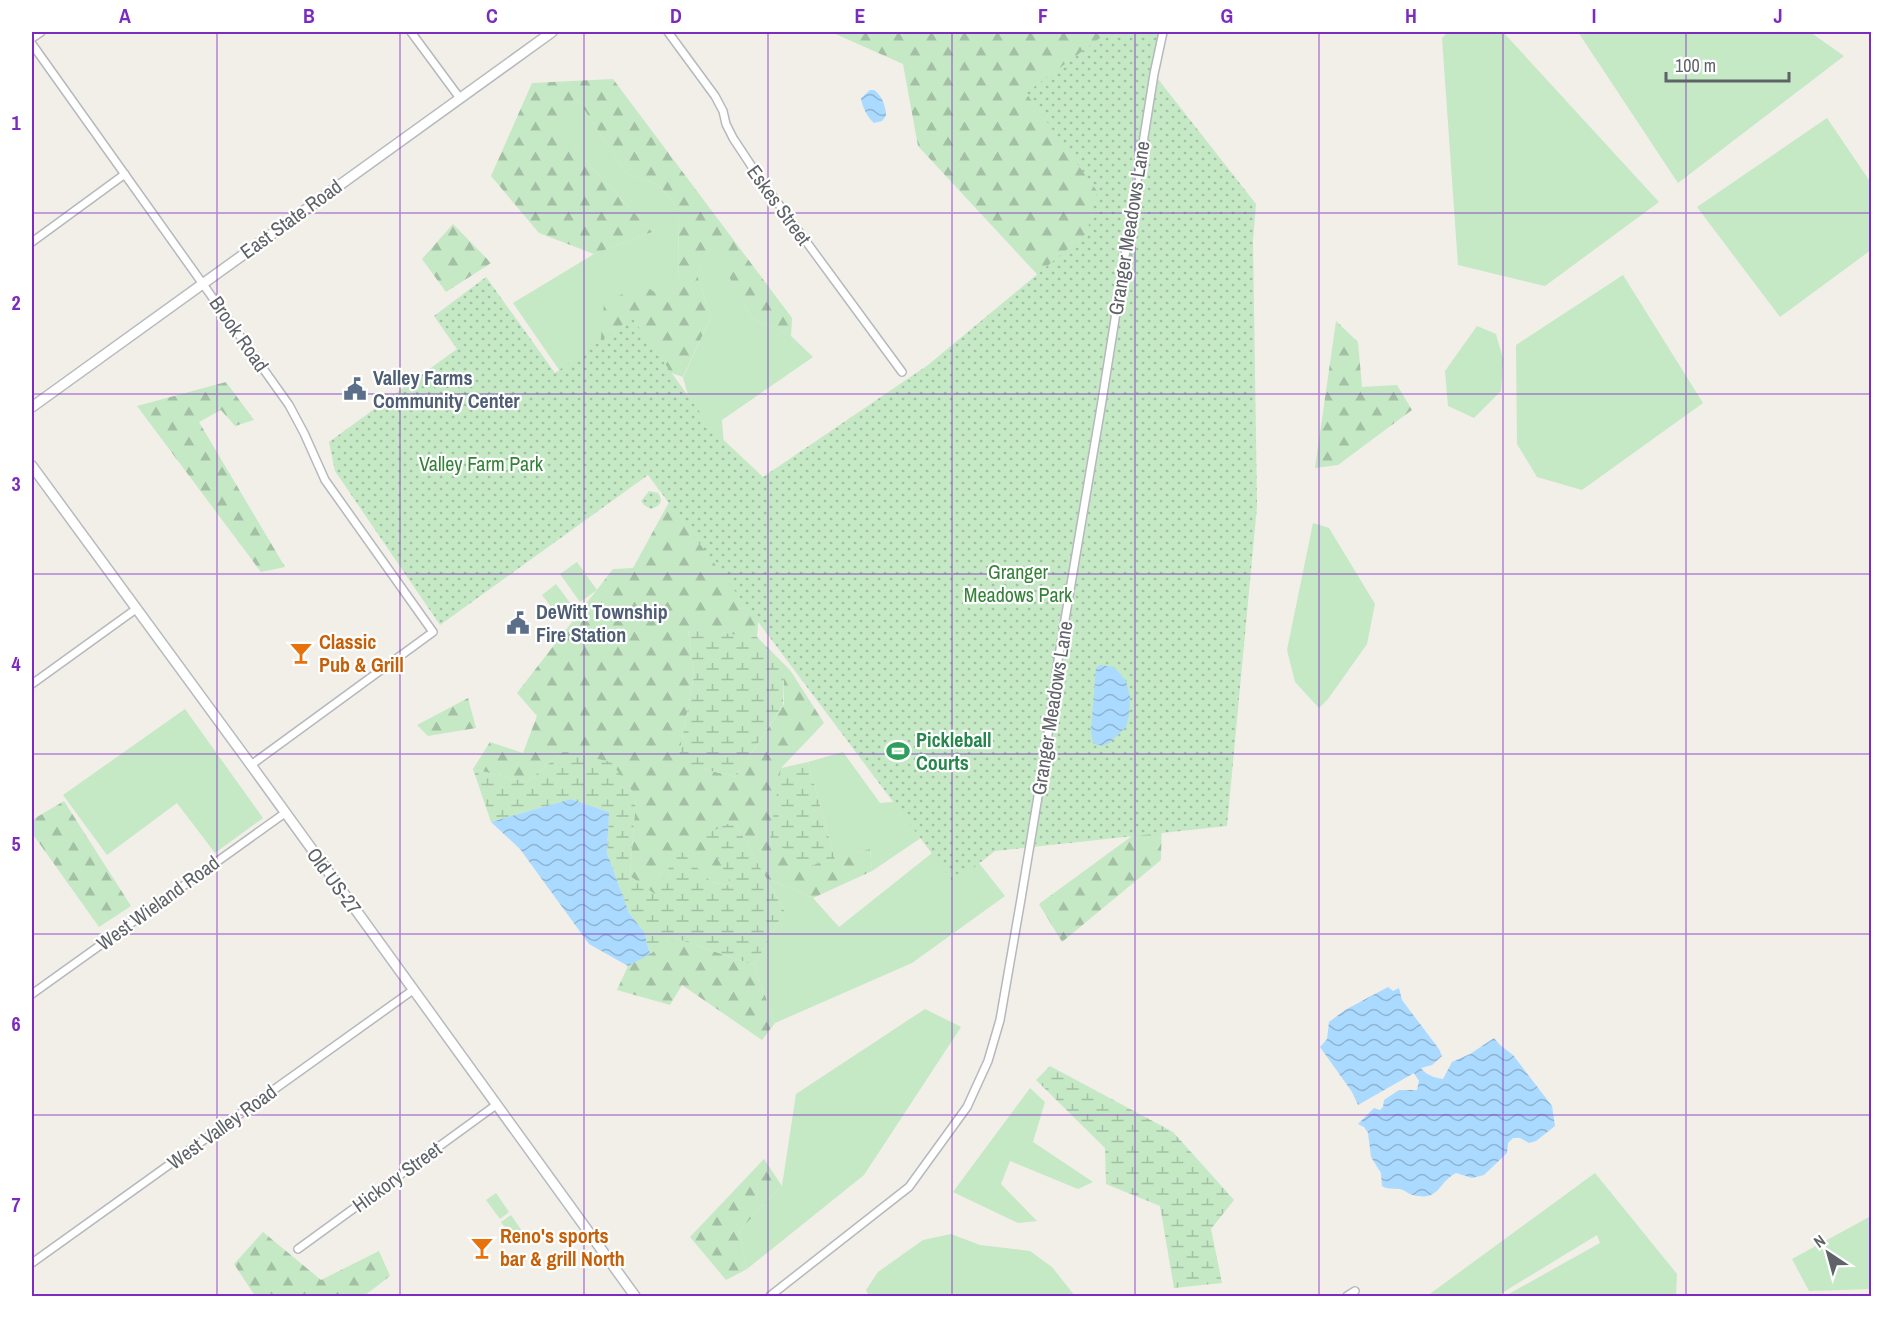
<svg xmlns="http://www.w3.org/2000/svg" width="1903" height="1328" viewBox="0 0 1903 1328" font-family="'Archivo Narrow',sans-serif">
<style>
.grass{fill:#c5e8c5}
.forest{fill:url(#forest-firs)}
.wetland{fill:url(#wetland-marsh)}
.park{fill:url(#park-dots)}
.water{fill:url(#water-waves)}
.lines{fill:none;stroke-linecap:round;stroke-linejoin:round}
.street-casing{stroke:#b5b8bc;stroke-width:10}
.secondary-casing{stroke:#b6babf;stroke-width:12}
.street{stroke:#fff;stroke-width:7}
.secondary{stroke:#fff;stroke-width:9}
.grid{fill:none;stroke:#7b2cbf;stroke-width:1.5;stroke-opacity:0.55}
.labels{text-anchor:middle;stroke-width:4.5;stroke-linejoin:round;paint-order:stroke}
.street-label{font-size:20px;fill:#5f6368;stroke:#fff}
.service-label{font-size:20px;font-weight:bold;fill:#4e5e75;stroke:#fff;text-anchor:start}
.park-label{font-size:20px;fill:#348238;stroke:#fff}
.food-label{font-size:20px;font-weight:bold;fill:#c56008;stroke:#fff;text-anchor:start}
.leisure-label{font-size:20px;font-weight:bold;fill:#27864d;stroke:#fff;text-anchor:start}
.neatline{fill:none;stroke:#7b2cbf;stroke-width:2}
.grid-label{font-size:20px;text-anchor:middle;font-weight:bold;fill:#7b2cbf}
</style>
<defs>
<pattern id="forest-firs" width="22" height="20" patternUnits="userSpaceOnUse" patternTransform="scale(1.5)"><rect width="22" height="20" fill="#c5e8c5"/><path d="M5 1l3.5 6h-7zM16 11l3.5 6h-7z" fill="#a3c0a4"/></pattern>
<pattern id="wetland-marsh" width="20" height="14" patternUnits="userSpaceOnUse" patternTransform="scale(1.5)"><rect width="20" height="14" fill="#c5e8c5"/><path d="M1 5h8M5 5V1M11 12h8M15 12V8" fill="none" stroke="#a3c0a4"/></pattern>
<pattern id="park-dots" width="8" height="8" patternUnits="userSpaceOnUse" patternTransform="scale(1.5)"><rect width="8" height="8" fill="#c5e8c5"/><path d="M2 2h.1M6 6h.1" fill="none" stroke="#a3c0a4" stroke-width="1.8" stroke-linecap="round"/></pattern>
<pattern id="water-waves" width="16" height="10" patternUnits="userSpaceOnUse" patternTransform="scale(1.5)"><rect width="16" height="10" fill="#aadaff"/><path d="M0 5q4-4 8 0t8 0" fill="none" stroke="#8eb4d2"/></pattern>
</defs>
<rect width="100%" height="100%" fill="#f1efe8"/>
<path class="grass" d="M1448 32H1503L1659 202 1545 286 1458 265 1442 38Z
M1578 32H1810L1844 56 1678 183Z
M578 100 626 173 659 185 679 210 678 288 667 301 600 348 564 377 513 303 594 254 652 232 592 168 554 118Z
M1827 118 1871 183V250L1780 317 1697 207Z
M709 240 752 318 791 336 813 357 722 420 724 448 702 442 683 378 711 317 697 275Z
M1623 275 1703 403 1582 490 1537 477 1517 444 1516 345Z
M1477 326 1496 334 1503 359 1501 391 1474 418 1448 406 1445 371Z
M1313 523 1329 528 1375 604 1367 644 1328 699 1319 708 1295 682 1287 650Z
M577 562 597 590 580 602 560 574Z
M556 584 573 607 559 617 542 595Z
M185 709 263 818 215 853 177 803 107 855 63 795Z
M843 752 880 803 928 799 940 825 872 871 870 849 835 859 808 762Z
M956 834 1005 896 912 963 775 1023 754 965 785 912 766 878 813 898 839 927Z
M925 1009 961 1027 864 1175 747 1269 739 1231 782 1186 796 1094Z
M1030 1088 1045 1102 1033 1142 1093 1182 1078 1189 1010 1161 1001 1184 1037 1221 1018 1223 953 1192Z
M1595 1173 1677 1274 1676 1296H1505L1600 1243 1597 1235 1497 1296H1427Z
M496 1193 509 1212 500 1219 486 1200Z
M511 1215 524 1234 515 1241 501 1222Z
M1871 1216V1289L1809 1291 1792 1259Z
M951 1234 980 1245 1030 1251 1052 1267 1075 1296H869L866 1290 878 1272 923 1240Z"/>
<path class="forest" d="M831 32H966L969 34 974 32H1143L1084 337 1047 285 918 146 903 64Z
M613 79 792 318 791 336 752 318 709 241 697 275 711 317 683 377 600 348 604 303 643 284 667 301 678 288 679 210 659 185 626 173 578 100 555 119 592 168 652 232 594 254 539 233 491 176 532 83Z
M453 224 491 263 446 292 422 259Z
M1336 321 1358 342 1362 387 1397 385 1412 410 1338 465 1315 468Z
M226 382 254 420 235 426 221 410 199 422 285 567 261 572 137 406Z
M702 442 759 609 757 637 688 630 694 676 679 755 703 769 736 777 784 704V675L790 670 824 723 781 768 805 867 870 849 872 871 813 898 766 878 734 821 733 886 711 882 655 895 630 876 636 796 564 751 527 782 473 769 490 742 523 753 537 716 517 693 613 569 633 568Z
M468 698 476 728 428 736 417 725Z
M64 801 131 906 99 927 32 833V820Z
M1162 814 1161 860 1062 942 1039 904Z
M675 938 754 965 775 1023 762 1040 682 985 670 1005 617 990 628 966Z
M764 1159 782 1186 739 1231 747 1269 726 1280 690 1237Z
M263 1232 321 1280 379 1251 390 1276 364 1296H255L234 1264Z"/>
<path class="wetland" d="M688 629 757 637 790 670 784 675 783 705 736 777 703 769 692 775 679 755 694 676Z
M564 751 611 762 636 796 630 876 655 894 679 849 711 882 733 886 704 835 734 821 785 912 754 965 675 938 650 954 644 932 629 913 607 853 609 812 571 799 491 822 473 769 527 782Z
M808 762 835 859 805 867 770 837 781 768Z
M1050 1066 1173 1132 1234 1200 1211 1229 1222 1283 1174 1288 1160 1206 1106 1184 1105 1148 1036 1080Z"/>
<path class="park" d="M1108 32H1163L1154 74 1256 204 1253 241 1257 506 1227 826 995 851 954 883 648 475 440 625 335 471 329 442 457 349 434 316 486 277 555 373 632 318 712 429 763 477 928 365 1087 233 1097 191 1026 93Z
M649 491 658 493C664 502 660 506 651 509L644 505 641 501Z"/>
<path class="water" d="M870 90H874C882 95 886 107 886 116L882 121 874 123C867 117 862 106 861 98Z
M1100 665 1114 667 1126 681 1130 697 1129 715 1126 727 1109 743 1102 746 1093 743 1091 731 1096 668Z
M571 799 609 812 607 853 629 913 644 932 650 954 628 966 589 944 520 849 491 822Z
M1388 987 1393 991 1399 988 1402 1000 1439 1049 1442 1056 1432 1065 1421 1068C1426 1075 1435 1078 1443 1079L1452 1062 1470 1054 1494 1038 1500 1045 1513 1055 1552 1106 1555 1126 1536 1141 1529 1143 1520 1138H1513L1508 1143 1507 1153 1484 1175 1472 1178 1456 1173C1438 1182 1440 1202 1413 1195 1408 1194 1405 1190 1400 1189 1393 1188 1388 1190 1382 1186L1381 1173 1371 1157 1368 1133 1364 1127 1358 1124 1374 1108 1380 1110 1383 1107 1384 1100 1399 1090H1417L1419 1081 1414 1073 1358 1105 1352 1092 1320 1047 1327 1039 1329 1022 1345 1010Z"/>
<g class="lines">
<g class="street-casing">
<path id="street" d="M411 32 459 97
M668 32 715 96 723 111 726 124 733 138 758 176 902 372
M32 38 41 32
M32 44 289 405 304 433 325 480 433 632 251 765
M32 242 125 174
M32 684 136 609
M32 994 285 813
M298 1249 496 1105
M32 1263 413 990
M770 1296 909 1187 967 1107 988 1061 1000 1020 1021 899 1047 742 1058 661 1101 407 1154 74 1163 32
M1347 1296 1355 1291"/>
</g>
<g class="secondary-casing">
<path id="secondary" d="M32 407 552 32
M32 466 251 765 635 1296"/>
</g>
<use href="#street" class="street"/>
<use href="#secondary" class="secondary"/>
</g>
<path class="grid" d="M217 32V1296M400 32V1296M584 32V1296M768 32V1296M952 32V1296M1135 32V1296M1319 32V1296M1503 32V1296M1686 32V1296M32 213H1872M32 394H1872M32 574H1872M32 754H1872M32 934H1872M32 1115H1872"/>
<defs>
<g id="civic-bare" transform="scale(1.8)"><path d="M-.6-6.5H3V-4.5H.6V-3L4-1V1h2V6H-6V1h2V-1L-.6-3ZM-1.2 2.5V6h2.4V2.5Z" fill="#5c6f8a" stroke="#fff" stroke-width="2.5" paint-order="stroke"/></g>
<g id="bar-bare" transform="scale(1.8)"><path d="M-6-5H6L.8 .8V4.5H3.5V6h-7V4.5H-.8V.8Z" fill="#e8710a" stroke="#fff" stroke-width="2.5" paint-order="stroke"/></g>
<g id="stadium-bare" transform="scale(1.8)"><path d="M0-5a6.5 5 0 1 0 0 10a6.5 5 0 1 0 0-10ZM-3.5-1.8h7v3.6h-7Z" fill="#2e9e5b" stroke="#fff" stroke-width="2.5" paint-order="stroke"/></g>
</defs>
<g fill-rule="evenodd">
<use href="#civic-bare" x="355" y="389"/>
<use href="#civic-bare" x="518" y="623"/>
<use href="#bar-bare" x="301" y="653"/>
<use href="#stadium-bare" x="898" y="751"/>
<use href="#bar-bare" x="482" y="1248"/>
</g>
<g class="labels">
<g class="street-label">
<text transform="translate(779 205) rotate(54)" y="7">Eskes Street</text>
<text transform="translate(291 219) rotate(-36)" y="7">East State Road</text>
<text transform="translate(1129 228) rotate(-81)" y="7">Granger Meadows Lane</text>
<text transform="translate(239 334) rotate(55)" y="7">Brook Road</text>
<text transform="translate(1052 708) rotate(-81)" y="7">Granger Meadows Lane</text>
<text transform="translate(334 881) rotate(54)" y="7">Old US-27</text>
<text transform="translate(158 903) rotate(-36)" y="7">West Wieland Road</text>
<text transform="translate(222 1127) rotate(-36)" y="7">West Valley Road</text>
<text transform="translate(397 1177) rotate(-36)" y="7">Hickory Street</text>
</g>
<g class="service-label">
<text x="373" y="385">Valley Farms<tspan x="373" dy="23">Community Center</tspan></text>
<text x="536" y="619">DeWitt Township<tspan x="536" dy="23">Fire Station</tspan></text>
</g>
<g class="park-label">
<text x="481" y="471">Valley Farm Park</text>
<text x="1018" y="579">Granger<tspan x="1018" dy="23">Meadows Park</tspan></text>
</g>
<g class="food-label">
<text x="319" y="649">Classic<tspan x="319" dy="23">Pub &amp; Grill</tspan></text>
<text x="500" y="1243">Reno's sports<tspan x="500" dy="23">bar &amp; grill North</tspan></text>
</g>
<g class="leisure-label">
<text x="916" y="747">Pickleball<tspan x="916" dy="23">Courts</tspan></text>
</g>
</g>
<rect width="1903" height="1328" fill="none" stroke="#ffffff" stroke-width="66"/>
<g transform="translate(1828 1253) rotate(324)" stroke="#ffffff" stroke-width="4.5" paint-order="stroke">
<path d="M0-4.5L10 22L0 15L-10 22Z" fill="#5f6368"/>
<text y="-9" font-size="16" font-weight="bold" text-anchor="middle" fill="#5f6368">N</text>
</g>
<path d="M1666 72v9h123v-9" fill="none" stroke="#5f6368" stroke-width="3"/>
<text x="1675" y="72" font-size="18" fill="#5f6368" stroke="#ffffff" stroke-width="4.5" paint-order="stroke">100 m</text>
<rect x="33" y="33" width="1837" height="1262" class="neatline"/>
<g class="grid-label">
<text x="125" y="23">A</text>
<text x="309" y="23">B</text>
<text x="492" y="23">C</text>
<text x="676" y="23">D</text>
<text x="860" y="23">E</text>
<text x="1043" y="23">F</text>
<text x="1227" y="23">G</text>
<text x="1411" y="23">H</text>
<text x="1594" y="23">I</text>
<text x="1778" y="23">J</text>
<text x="16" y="130">1</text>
<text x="16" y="310">2</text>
<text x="16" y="491">3</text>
<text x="16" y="671">4</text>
<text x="16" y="851">5</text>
<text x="16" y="1031">6</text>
<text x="16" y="1212">7</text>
</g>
</svg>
